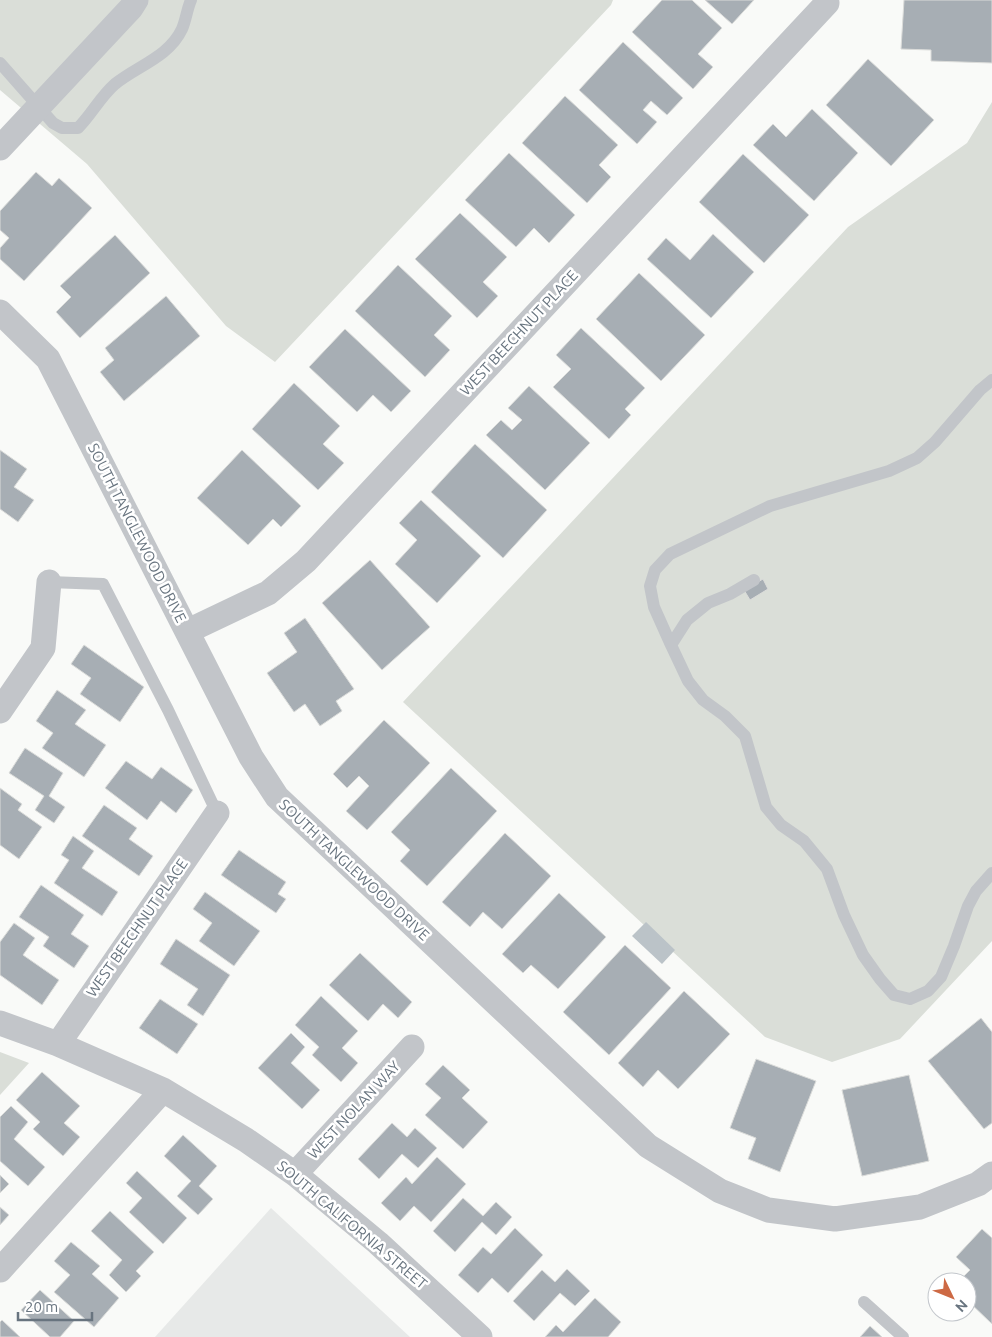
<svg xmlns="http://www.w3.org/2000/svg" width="992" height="1337" viewBox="0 0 992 1337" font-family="Ubuntu,sans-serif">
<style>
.built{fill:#e7e9e8}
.green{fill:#daded8}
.water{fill:#bbc3c8}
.building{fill:#a7aeb4;stroke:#dbdcda}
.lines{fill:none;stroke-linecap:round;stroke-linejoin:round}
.service{stroke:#c2c5c9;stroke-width:12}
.minor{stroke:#c2c5c9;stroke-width:25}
.labels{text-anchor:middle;stroke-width:5;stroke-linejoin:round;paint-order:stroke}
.street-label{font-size:15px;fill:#68747f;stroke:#fff}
</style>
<rect width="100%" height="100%" fill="#f9faf8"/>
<path class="built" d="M271 1208 410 1337H155Z"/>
<path class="green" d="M0 0H613L611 5 275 362 226 326 87 164 0 90Z
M992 102V941L900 1039 832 1062 765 1037 403 702 848 227 967 143Z
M0 1052 29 1063 0 1095Z"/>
<path class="water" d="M646 922 675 950 662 964 632 936Z"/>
<path class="building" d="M662 0H692L722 28 698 54 713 67 693 89 632 32Z
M705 0H754L732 24Z
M904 0H992V63L931 61V50L901 49Z
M623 42 683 98 667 115 651 101 643 110 657 122 637 144 579 90Z
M868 59 934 120 891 166 826 105Z
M565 96 618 145 599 165 611 177 587 203 522 143Z
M812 109 858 153 814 201 753 145 773 124 786 137Z
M509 153 575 215 549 243 534 228 516 247 465 200Z
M743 154 809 215 764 263 699 202Z
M36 172 52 186 59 178 92 208 24 281 0 259V248L9 238 0 230V211Z
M460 213 507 257 483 282 498 296 477 318 415 259Z
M713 234 754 272 711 318 647 259 666 238 690 260Z
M115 235 150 273 80 338 56 312 71 297 60 286Z
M398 265 452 316 434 335 450 350 425 377 355 311Z
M639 273 705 335 661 381 596 319Z
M166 296 200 336 124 401 100 372 114 360 105 348Z
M581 328 645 388 625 409 631 415 609 439 553 387 571 369 556 355Z
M345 329 411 391 391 412 373 395 357 412 309 367Z
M294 383 340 426 323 444 344 463 318 490 252 429Z
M529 386 590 443 545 490 486 435 501 420 512 430 522 420 508 408Z
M475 444 547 510 503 558 431 492Z
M0 450 27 469 14 487 34 500 18 522 0 509Z
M242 450 301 506 281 527 273 519 248 545 197 498Z
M421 500 481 556 437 603 395 564 417 540 399 523Z
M370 560 430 627 382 670 322 603Z
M763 579 768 589 750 600 744 590Z
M305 618 354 689 336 701 342 711 320 726 305 704 294 712 267 673 297 652 284 633Z
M84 645 144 687 120 722 80 694 91 678 71 664Z
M57 690 86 710 75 724 106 745 84 777 42 748 53 733 36 721Z
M384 720 430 763 367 830 346 811 369 786 359 776 347 788 333 774Z
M25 748 63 773 49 796 65 807 54 823 35 810 44 796 9 773Z
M126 761 152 779 161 767 193 790 176 813 161 801 147 820 105 788Z
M451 768 497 811 427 886 400 861 410 850 391 832Z
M0 788 22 804 18 810 42 827 19 859 0 845Z
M104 805 137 828 129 839 153 856 139 876 82 836Z
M505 833 551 876 502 929 483 912 470 927 442 902Z
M73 836 94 851 82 868 118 892 102 916 54 883 69 860 61 855Z
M239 850 286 882 278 894 286 899 276 913 221 875Z
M41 885 84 915 71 934 89 946 74 968 43 946 49 937 19 917Z
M205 892 260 931 234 966 199 941 212 923 193 909Z
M559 893 606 937 558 989 531 965 523 973 502 954Z
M14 923 35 938 23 955 59 980 42 1005 0 975V942Z
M176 939 230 975 203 1016 187 1005 198 989 160 964Z
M625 945 671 988 609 1055 563 1012Z
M360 953 412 1002 398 1018 383 1004 368 1021 329 985Z
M684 991 730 1034 678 1089 658 1070 643 1087 618 1063Z
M321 996 358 1031 342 1048 358 1063 341 1082 312 1055 319 1047 295 1025Z
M160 999 198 1024 177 1054 139 1028Z
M981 1018 992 1032V1123L984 1129 928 1061Z
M291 1033 305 1047 291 1063 320 1090 302 1109 258 1068Z
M756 1059 816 1081 780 1172 748 1159 756 1138 730 1128Z
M443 1065 470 1090 462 1098 488 1122 463 1149 425 1115 441 1098 425 1084Z
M42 1072 80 1106 64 1123 80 1137 63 1156 33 1129 40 1122 16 1100Z
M909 1075 929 1161 862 1176 842 1090Z
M11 1106 28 1122 14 1139 45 1167 28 1186 0 1161V1117Z
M392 1123 407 1137 415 1128 437 1148 418 1168 402 1154 379 1179 358 1159Z
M183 1135 217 1166 199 1186 213 1199 198 1215 177 1196 191 1181 164 1156Z
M437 1157 466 1184 431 1222 414 1206 400 1221 381 1203 406 1177 412 1184Z
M137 1171 187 1218 163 1244 129 1212 142 1198 126 1183Z
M0 1175 9 1184 0 1193Z
M463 1198 483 1216 496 1202 512 1217 496 1235 482 1222 455 1252 433 1231Z
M0 1207 9 1215 0 1225Z
M110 1211 154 1252 136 1271 141 1276 126 1292 109 1275 122 1260 91 1231Z
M515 1228 543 1255 508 1293 492 1278 478 1293 458 1275 483 1247 491 1254Z
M982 1229 992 1238V1324L967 1300V1282H958L970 1270 956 1257Z
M71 1242 100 1266 92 1274 119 1298 94 1327 54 1292 70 1275 54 1261Z
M567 1269 590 1291 575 1306 560 1293 534 1321 513 1301 542 1270 555 1282Z
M40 1290 74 1321 60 1337H50L21 1310Z
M595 1298 621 1322 608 1337H545L556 1325 563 1332Z
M2 1320 20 1337H0V1322Z
M870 1326 882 1337H860Z"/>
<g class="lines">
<path class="service" d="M0 63 53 123 62 128H78C92 114 100 97 115 84 137 66 169 57 182 29 186 20 187 9 191 0
M754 580 730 594 708 603 687 620 671 645 688 681 703 700 725 716 745 736 766 807 781 825 804 841 827 869 844 915 863 955 880 979 894 995 910 999 928 991 941 977 954 946 968 906 976 891 992 873
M49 582 103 584 168 710 217 813
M671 645 654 607 650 586 655 570 670 554 770 506 889 471 917 458 935 442 980 390 992 380
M864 1302 903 1337"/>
<path class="minor" d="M0 148 131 8 136 0
M0 312 48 359 251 757 277 797 648 1146 720 1191 768 1210 835 1219 920 1207 978 1184 992 1174
M188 631 268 593 306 561 827 3
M0 711 43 648 49 582
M0 1023 58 1044 163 1090 246 1140 295 1174 378 1243 480 1337
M58 1044 217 813
M295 1174 412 1047
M0 1270 163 1090"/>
</g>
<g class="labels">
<g class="street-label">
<text transform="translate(519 333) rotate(-47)" y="5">WEST BEECHNUT PLACE</text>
<text transform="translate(137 533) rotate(63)" y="5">SOUTH TANGLEWOOD DRIVE</text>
<text transform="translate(354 870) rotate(43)" y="5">SOUTH TANGLEWOOD DRIVE</text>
<text transform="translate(137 928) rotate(-55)" y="5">WEST BEECHNUT PLACE</text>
<text transform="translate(354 1110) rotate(-47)" y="5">WEST NOLAN WAY</text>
<text transform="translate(352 1225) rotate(40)" y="5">SOUTH CALIFORNIA STREET</text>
</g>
</g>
<g transform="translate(952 1297) rotate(133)"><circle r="24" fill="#ffffff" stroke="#c3c7cc"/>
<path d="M0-4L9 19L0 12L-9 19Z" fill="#cd6944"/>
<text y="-8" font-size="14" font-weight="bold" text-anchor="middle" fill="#68747f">N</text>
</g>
<path d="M18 1312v8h74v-8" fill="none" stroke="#68747f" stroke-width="2.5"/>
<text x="25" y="1312" font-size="15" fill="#68747f" stroke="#ffffff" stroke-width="4" paint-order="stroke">20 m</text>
</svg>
